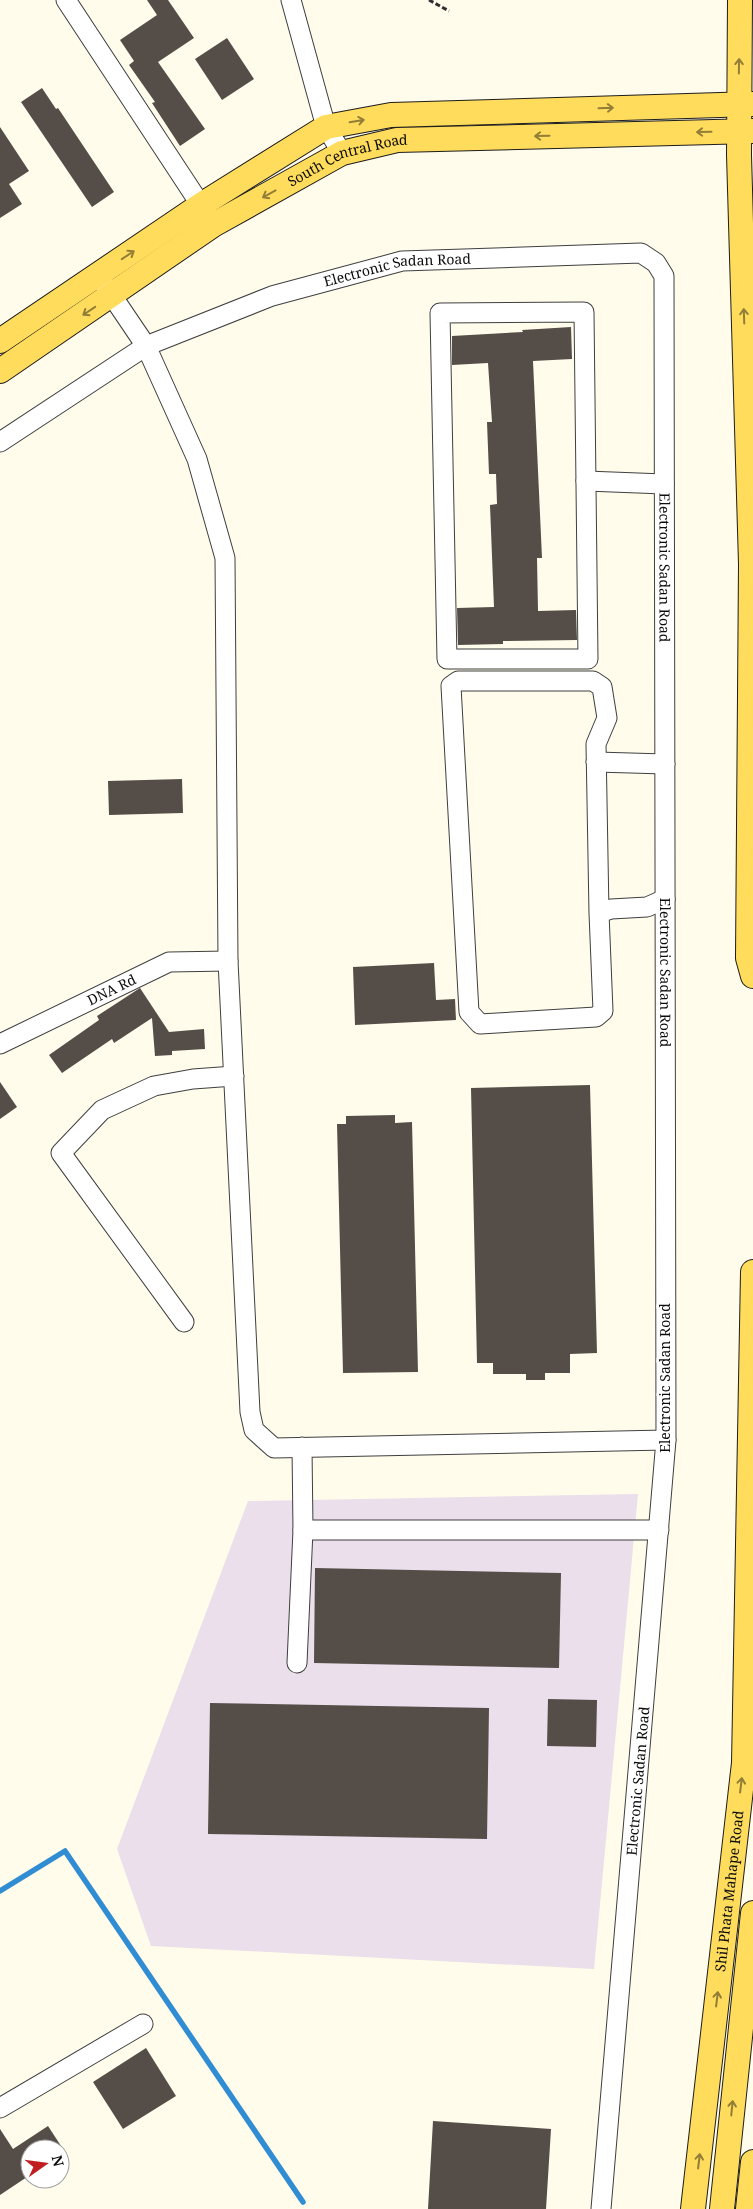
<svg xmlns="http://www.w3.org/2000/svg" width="753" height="2209" viewBox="0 0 753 2209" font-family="'Noto Serif',serif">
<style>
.industrial{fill:#eadfeb}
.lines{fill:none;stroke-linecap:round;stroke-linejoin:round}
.stream{stroke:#318dd3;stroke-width:5.5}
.building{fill:#554d48}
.minor-casing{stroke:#3f3f3f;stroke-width:21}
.major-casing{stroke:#1d1d1d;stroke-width:26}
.path{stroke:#2e2e2e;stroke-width:3;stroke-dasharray:5 2.5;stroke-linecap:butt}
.minor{stroke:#fff;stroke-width:19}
.major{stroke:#ffdc5b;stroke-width:24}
.oneway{stroke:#927e37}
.labels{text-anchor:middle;stroke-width:5;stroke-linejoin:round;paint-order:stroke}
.street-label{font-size:14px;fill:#0c0c0c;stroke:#fff}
</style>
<rect width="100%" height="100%" fill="#fffceb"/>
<path class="industrial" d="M638 1494 594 1969 151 1946 117 1849 248 1501Z"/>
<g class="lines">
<path class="stream" d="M0 1891 65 1851 303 2202"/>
</g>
<path class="building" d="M147 0H168L194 38 158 62 205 129 180 146 152 103 155 102 129 65 134 61 120 40 157 15Z
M227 38 254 79 222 100 195 59Z
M42 88 56 109 58 108 114 192 92 207 21 102Z
M0 127 29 171 9 184 22 204 0 218Z
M571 327 572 359 533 361 542 558H537L538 611 576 610 577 640 503 641V644L458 645 457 608 494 607 490 505 497 504 496 474H489L487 422H492L488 363 452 365V336L523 332 522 330Z
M182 779 183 813 109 815 108 781Z
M434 963 436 1000 455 999 456 1020 355 1025 353 967Z
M140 988 169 1032 204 1029 205 1049 172 1051V1055L155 1056 152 1018 114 1043 112 1039 62 1073 49 1055 99 1020 97 1016Z
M0 1082 17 1107 0 1119Z
M590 1085 597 1353 570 1354V1373H545V1380H526V1374H493V1363H477L471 1088Z
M395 1115V1123L412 1122 418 1372 343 1373 337 1124H346V1116Z
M315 1568 561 1573 559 1668 314 1663Z
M548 1699 597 1700 596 1747 547 1746Z
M210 1703 489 1708 487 1839 208 1834Z
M146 2048 176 2096 123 2129 93 2082Z
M433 2121 551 2129 546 2209H428Z
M48 2126 63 2149H30V2175L0 2195V2129L13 2149Z"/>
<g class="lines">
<g class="minor-casing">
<g id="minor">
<path d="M66 0 208 216"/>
<path d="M291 0 326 127 342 153"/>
<path d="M98 275 146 346 197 459 225 558 228 961 250 1412 254 1430 274 1448 666 1440"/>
<path d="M584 312 588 659H447L440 313Z"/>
<path id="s1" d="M0 442 146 346 272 296 402 261 641 253 656 263 664 276 666 1440 601 2209"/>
<path d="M586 481 664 484"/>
<path d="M596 762 665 764"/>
<path d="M599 913 596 744 607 718 602 687 593 681H458L451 686 469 1012 480 1024 596 1017 603 1011 599 913 611 909 647 907 665 899"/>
<path id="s2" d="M0 1044 169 962 228 961"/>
<path d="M184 1322 61 1153 102 1110 154 1086 193 1079 234 1076"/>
<path d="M303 1530H659"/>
<path d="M297 1663 303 1530 302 1447"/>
<path d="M0 2108 143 2024"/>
</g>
</g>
<g class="major-casing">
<g id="major">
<path d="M740 0 739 155 751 564 748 958 753 976"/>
<path d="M0 341 201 205 326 127 391 115 753 104"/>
<path id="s3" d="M0 371 213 225 342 153 397 140 753 131"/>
<path id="s4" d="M693 2209 744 1763 753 1272"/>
<path d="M722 2209 753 1913"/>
<path d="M748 2209 753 2162"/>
</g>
</g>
<path class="path" d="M429 0 449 11"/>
<use href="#minor" class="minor"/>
<use href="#major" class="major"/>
</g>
<defs><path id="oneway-shaft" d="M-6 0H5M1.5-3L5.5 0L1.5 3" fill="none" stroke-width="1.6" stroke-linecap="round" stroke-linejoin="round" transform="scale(1.25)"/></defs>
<g class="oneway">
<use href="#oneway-shaft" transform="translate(739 66) rotate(-89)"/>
<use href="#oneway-shaft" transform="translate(606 108) rotate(-2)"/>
<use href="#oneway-shaft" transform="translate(357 121) rotate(-10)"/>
<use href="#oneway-shaft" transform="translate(704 132) rotate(179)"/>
<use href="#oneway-shaft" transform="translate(542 136) rotate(179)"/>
<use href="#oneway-shaft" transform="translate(269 194) rotate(151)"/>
<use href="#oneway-shaft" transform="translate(128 255) rotate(-34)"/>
<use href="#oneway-shaft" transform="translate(89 311) rotate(146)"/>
<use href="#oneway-shaft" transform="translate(744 316) rotate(-92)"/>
<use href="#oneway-shaft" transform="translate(741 1785) rotate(-83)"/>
<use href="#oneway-shaft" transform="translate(717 1999) rotate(-83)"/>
<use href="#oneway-shaft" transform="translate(732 2108) rotate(-84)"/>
<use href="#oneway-shaft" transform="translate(699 2161) rotate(-83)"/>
</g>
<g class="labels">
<g class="street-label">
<text dy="5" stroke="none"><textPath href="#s3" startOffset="409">South Central Road</textPath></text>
<text dy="5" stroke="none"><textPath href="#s1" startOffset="439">Electronic Sadan Road</textPath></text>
<text dy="5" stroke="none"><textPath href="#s1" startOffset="1009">Electronic Sadan Road</textPath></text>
<text dy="5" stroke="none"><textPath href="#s1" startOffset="1414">Electronic Sadan Road</textPath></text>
<text dy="5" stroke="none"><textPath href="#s2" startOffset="124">DNA Rd</textPath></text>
<text transform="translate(665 1378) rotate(-90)" y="5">Electronic Sadan Road</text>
<text transform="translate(638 1781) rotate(-85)" y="5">Electronic Sadan Road</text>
<text dy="5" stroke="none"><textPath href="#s4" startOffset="320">Shil Phata Mahape Road</textPath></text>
</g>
</g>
<g transform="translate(45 2164) rotate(76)"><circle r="24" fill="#ffffff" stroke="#9e9e9e"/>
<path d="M0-4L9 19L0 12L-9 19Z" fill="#c11e21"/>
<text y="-8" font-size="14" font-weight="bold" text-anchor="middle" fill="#0c0c0c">N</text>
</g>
</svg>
